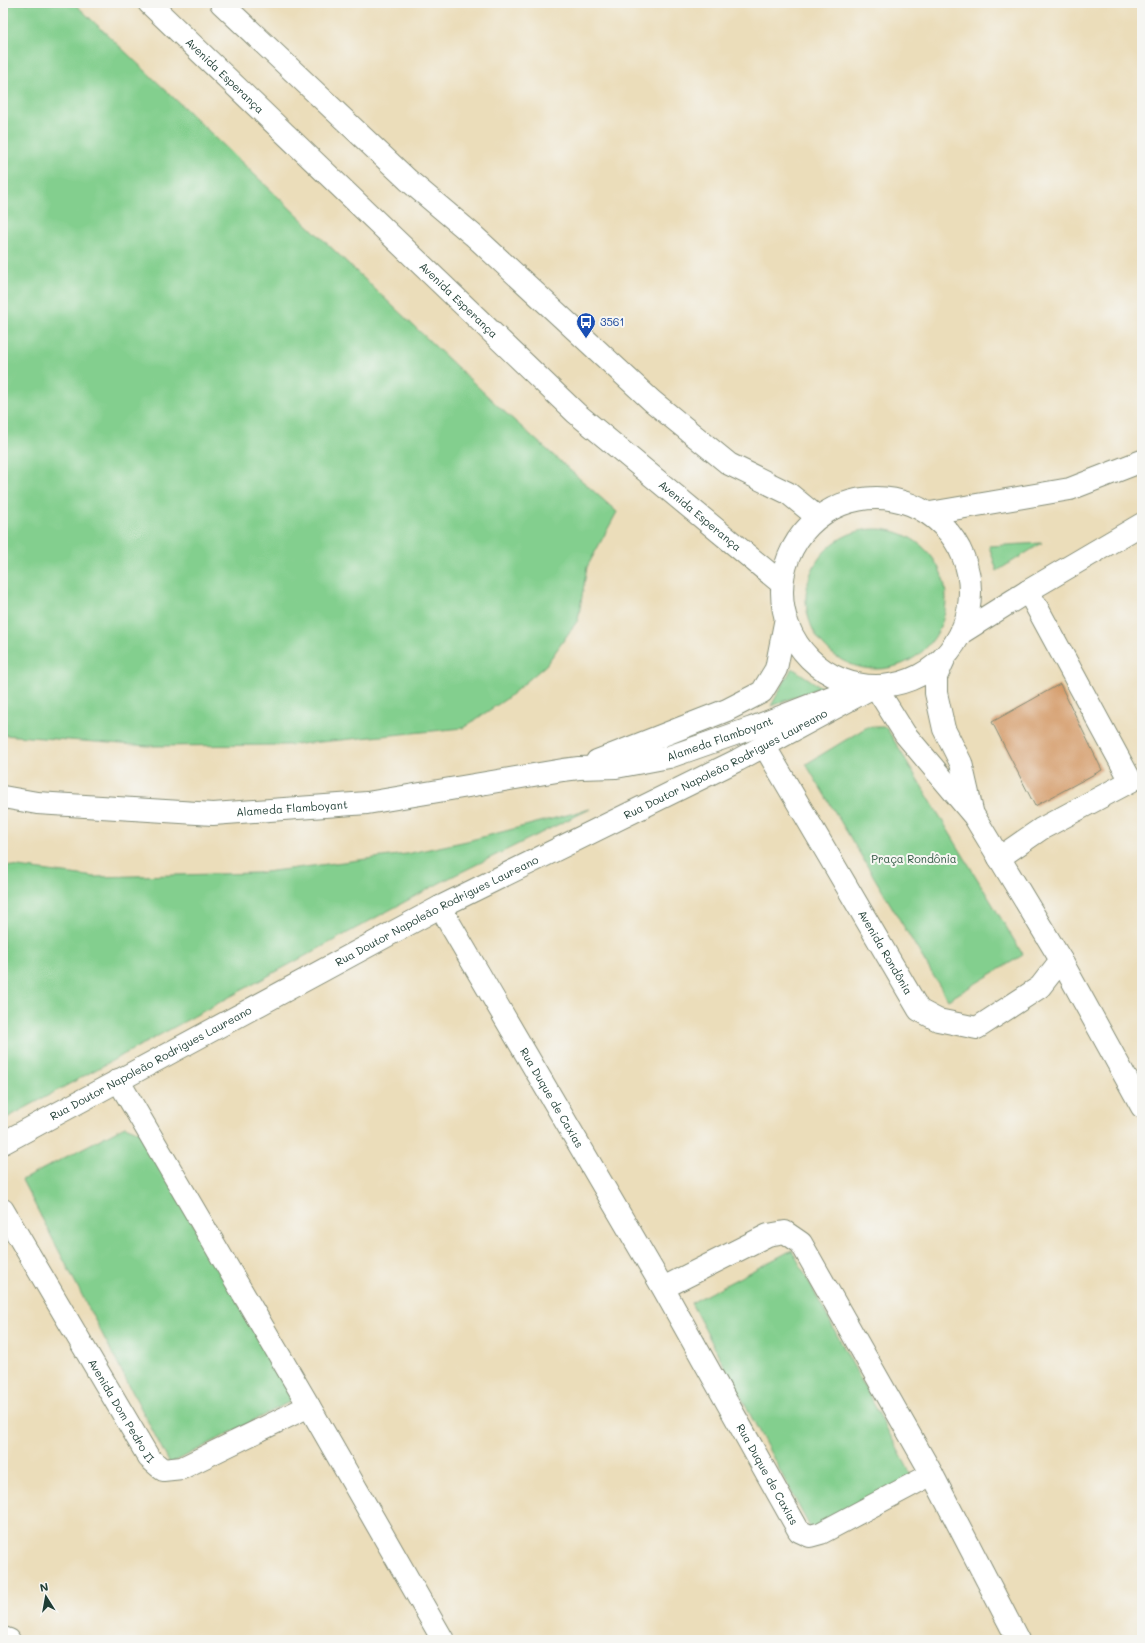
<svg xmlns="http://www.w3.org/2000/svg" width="1145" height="1643" viewBox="0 0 1145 1643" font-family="Mali,sans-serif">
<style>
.green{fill:#83cf8e;stroke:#518661}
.building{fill:#d39764}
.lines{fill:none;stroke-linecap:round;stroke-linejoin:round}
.minor-casing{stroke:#858d77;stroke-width:24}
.major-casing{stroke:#858d77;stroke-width:24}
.minor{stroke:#fff;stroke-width:22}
.major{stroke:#fff;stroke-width:22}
.labels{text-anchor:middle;stroke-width:4;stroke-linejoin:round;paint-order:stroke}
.street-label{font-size:11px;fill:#1f3d34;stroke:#f6f6f2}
.transit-label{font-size:11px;fill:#164399;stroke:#f6f6f2;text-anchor:start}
.park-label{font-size:11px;fill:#335a46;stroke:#f6f6f2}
</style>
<rect width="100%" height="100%" fill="#f6f6f2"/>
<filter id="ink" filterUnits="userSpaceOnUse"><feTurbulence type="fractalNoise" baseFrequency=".025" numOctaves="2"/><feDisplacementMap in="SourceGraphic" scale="8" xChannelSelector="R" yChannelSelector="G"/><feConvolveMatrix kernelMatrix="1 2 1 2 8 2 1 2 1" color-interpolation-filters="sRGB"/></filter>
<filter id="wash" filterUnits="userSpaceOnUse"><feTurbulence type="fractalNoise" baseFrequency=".012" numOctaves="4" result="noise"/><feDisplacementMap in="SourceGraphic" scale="16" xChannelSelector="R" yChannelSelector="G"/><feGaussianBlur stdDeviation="0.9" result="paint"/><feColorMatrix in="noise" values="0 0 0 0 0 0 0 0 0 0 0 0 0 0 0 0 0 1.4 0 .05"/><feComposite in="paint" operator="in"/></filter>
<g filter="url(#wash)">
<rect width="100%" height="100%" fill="#ebddba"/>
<path class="green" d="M3 3H74L498 406 617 512 587 567 578 620 546 665 506 699 463 728 290 745 148 746 3 735Z
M806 599a70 70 0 1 1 140 0a70 70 0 1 1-140 0Z
M1042 543 997 571 989 546Z
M792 668 821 687 771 706Z
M867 727H886L1023 955 948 1000 806 764Z
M590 809 445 880 3 1120V865L95 877 257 873 406 854 467 841Z
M125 1126 142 1133 293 1400 170 1464 22 1180Z
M792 1250 914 1480 813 1533 691 1303Z"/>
<g id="blocks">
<path class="building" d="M1060 684 1102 770 1035 806 992 722Z"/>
</g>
</g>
<g filter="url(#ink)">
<use href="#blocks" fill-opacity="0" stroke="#858d77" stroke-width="1"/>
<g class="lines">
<g class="minor-casing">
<g id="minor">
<path id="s1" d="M765 747 919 1010 938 1020 977 1028 1040 987 1061 960"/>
<path d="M597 761 727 710 762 692 776 669 785 623"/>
<path id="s2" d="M3 797 37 803 213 814 367 803 563 770 579 768 616 767 669 757 752 728 834 696"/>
<path d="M999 858 1041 829 1131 781 1028 591"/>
<path id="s3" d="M440 907 663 1288 799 1531 810 1536 821 1533 932 1474 801 1243 785 1232 768 1235 663 1288"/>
<path d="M118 1080 309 1406 443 1640"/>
<path id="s4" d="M3 1143 440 907 738 760 875 686"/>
<path id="s5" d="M3 1210 149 1458 163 1470 182 1468 309 1406"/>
<path d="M932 1474 1018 1640"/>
<path d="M3 1638 9 1640"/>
</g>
</g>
<g class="major-casing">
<g id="major">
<path id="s6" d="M149 3 576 413 781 583"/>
<path d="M221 3 408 180 473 235 652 401 729 464 788 493 816 516"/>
<circle cx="876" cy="592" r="94"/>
<path d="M930 513 1070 489 1142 461"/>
<path d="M961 633 1028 591 1142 524"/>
<path d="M945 657 936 677V693L944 729 961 763 972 811"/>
<path d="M875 686 905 734 974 816 1061 960 1142 1107"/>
</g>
</g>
<use href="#minor" class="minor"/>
<use href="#major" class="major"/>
</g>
</g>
<defs>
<g id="bus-pin" transform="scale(1)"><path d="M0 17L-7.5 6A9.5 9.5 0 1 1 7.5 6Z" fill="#1a4fb4" stroke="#f6f6f2"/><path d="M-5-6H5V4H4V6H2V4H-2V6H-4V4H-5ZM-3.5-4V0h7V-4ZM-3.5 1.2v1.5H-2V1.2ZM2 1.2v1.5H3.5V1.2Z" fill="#fff"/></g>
</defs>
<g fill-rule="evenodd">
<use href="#bus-pin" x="586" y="322"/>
</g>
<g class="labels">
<g class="street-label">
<text dy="4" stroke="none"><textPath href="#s6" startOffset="105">Avenida Esperança</textPath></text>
<text dy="4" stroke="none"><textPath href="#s6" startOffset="429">Avenida Esperança</textPath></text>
<text dy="4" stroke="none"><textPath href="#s6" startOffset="753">Avenida Esperança</textPath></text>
<text dy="4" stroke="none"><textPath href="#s2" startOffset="725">Alameda Flamboyant</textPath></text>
<text dy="4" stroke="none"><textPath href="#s4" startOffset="816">Rua Doutor Napoleão Rodrigues Laureano</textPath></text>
<text dy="4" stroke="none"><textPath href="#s2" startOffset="290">Alameda Flamboyant</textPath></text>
<text dy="4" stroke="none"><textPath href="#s4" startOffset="492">Rua Doutor Napoleão Rodrigues Laureano</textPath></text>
<text dy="4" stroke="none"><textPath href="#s1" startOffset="238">Avenida Rondônia</textPath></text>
<text dy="4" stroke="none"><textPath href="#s4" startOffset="168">Rua Doutor Napoleão Rodrigues Laureano</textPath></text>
<text dy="4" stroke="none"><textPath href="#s3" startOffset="221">Rua Duque de Caxias</textPath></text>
<text dy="4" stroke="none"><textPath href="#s5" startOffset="233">Avenida Dom Pedro II</textPath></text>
<text dy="4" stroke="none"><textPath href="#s3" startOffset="655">Rua Duque de Caxias</textPath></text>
</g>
<g class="transit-label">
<text x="600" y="326">3561</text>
</g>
<g class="park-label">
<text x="914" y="863">Praça Rondônia</text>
</g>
</g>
<rect width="1145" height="1643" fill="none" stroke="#f6f6f2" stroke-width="16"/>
<g transform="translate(46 1597) rotate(349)" stroke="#f6f6f2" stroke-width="3" paint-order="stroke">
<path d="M0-3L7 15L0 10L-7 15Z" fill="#1f3d34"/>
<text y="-6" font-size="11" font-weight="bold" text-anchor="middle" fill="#1f3d34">N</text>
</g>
</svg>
